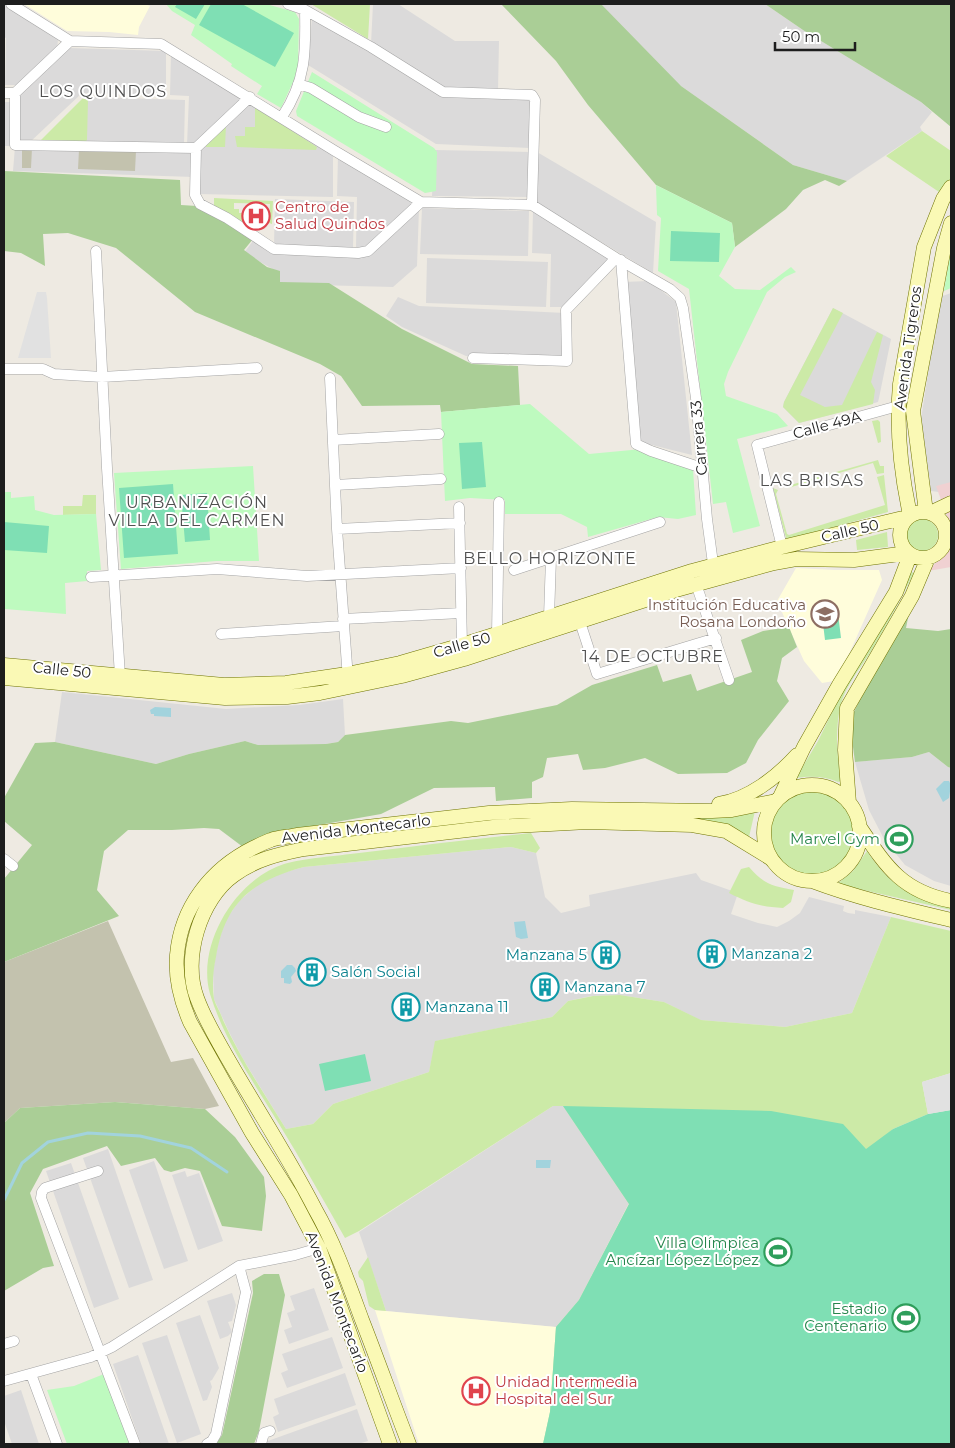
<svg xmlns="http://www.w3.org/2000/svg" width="955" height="1448" viewBox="0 0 955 1448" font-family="Montserrat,sans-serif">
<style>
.residential{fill:#dbdada}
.commercial{fill:#f0d1d2}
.education{fill:#fffddb}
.construction{fill:#c3c2ae}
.grass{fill:#cceaa7}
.forest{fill:#aace96}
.park{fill:#befabf}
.pitch{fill:#7fdfb4}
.parking{fill:#e1e1e1}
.water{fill:#a2d3dd}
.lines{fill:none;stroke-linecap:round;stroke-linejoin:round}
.stream{stroke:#a2d3dd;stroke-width:3}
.street-casing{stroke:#a4a4a4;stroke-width:11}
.secondary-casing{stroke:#6f7403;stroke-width:15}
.street{stroke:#fff;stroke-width:10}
.secondary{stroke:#faf9b5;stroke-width:14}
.labels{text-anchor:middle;stroke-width:4;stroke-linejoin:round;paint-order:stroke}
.health-label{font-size:15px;fill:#be3a42;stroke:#fff;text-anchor:start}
.street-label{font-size:15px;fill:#1d1d1d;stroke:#fff}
.education-label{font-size:15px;fill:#785e54;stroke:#fff;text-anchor:end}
.leisure-label{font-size:15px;fill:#27864d;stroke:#fff;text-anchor:end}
.culture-label{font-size:15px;fill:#0d838f;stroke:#fff;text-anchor:start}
.neighbourhood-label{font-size:16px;letter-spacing:1px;fill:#505050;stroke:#fff}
</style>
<rect width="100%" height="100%" fill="#eeeae2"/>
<path class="residential" d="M4 4 58 40 57 49 17 85H5L6 38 4 37Z
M373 4H398L455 41H499L498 90 447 89 371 44Z
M600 4H765L803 30 921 102 932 112 920 127 922 131 847 181 793 165 678 84Z
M312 17 442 95 530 97 529 148 436 144 308 65Z
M69 48 166 51V95L82 93 29 143H17V96Z
M171 54 244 98 197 145H187L189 96 170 95Z
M91 97 185 100 184 145 82 144 85 99Z
M249 100 333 153V197L197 194 198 149Z
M4 102H11L10 146H4Z
M15 147 195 150 194 177 13 171Z
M434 150 530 152 529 197 432 196Z
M537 152 656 222 653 273 535 202Z
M338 156 414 204 368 247H356L357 197 337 196Z
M275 199 354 202 353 248 274 246Z
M419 208 417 266 393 287 280 284 278 272 244 253 255 238 274 251 371 254Z
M422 208 529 211 528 256 420 254Z
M533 211 610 259 563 307H550L551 254 532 253Z
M427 258 548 262 546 307 426 303Z
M649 281 676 302 692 455 640 442 623 282Z
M951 293V488L939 492 931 491 921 419 940 297Z
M398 297 419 306 565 313 564 359 466 356 402 327 386 316Z
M833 308 891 339 879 398 878 402 799 423 783 407 784 402Z
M62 692 226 709 299 705 343 699 345 735 338 742 326 744 258 745 245 741 189 754 156 764 55 742Z
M929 752 948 767 951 768V886L934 881 905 865 884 839 869 810 855 762 912 757Z
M511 847 536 853 545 897 561 913 590 906 589 895 696 873 701 880 738 893 731 914 758 923 777 927 789 921 800 913 809 897 844 906 843 911 848 913 855 914V910L891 917 852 1013 785 1027 700 1020 664 1002 620 995 591 996 568 1001 552 1017 436 1041 429 1072 333 1104 313 1124 286 1129 243 1059 229 1032 214 999 213 970 218 944 225 921 239 901 261 882 282 873 304 867Z
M553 1106H563L629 1203 579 1300 556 1327 386 1311 359 1232Z
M108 1149 153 1280 129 1288 83 1158Z
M154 1161 188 1261 164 1269 129 1170Z
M71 1163 119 1299 94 1308 46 1171Z
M185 1171 187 1177 199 1173 223 1241 198 1250 172 1175Z
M314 1288 329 1330 289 1344 284 1330 292 1327 287 1313 295 1310 290 1296Z
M232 1293 236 1305 232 1321 228 1322 232 1332 228 1336 220 1339 207 1301Z
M200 1315 219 1368 212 1380 210 1381 212 1387 207 1400 203 1401 176 1323Z
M167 1335 201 1434 177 1443 142 1343Z
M332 1337 343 1368 287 1388 281 1373 288 1370 282 1354Z
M138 1355 169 1444H141L113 1364Z
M345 1373 356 1405 278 1432 273 1417 279 1414 274 1399Z
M21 1390 39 1444H40H12L4 1421V1396Z
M357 1409 368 1441 358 1444H266L265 1442Z"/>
<path class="commercial" d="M951 482V527L936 486Z
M951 542V567L928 571 950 548Z"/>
<path class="education" d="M24 4H145L150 6 139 27 138 35 109 32 67 31Z
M796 568 835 570H879L882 580 841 672 834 681 822 683 804 661 777 601Z
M375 1310 556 1327 550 1412 543 1444H419Z"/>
<path class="construction" d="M22 148H32L31 168H22Z
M79 150 136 151 135 171 78 169Z
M108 921 171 1062 193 1058 219 1106 205 1109 115 1102 20 1108 4 1123V962Z"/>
<path class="grass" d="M311 4H370L368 39Z
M84 97H88V100L87 140 85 142H39Z
M255 107 317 147 316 150 237 147 235 136H245V127H255Z
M226 125 225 147H206V144Z
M922 131 951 151V180L939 192 886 156Z
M214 198 273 201 272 224 269 223 270 204 234 203V209H239V213H243V219L249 224 248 226 214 206Z
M833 308 843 313 800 395 825 407 842 405 877 332 883 335 871 382 875 390 873 404 799 423 783 407 784 402Z
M878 420 880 422 881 442 878 443 872 421Z
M878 460 880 466H884V473L877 474 873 463 788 488 787 486Z
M884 475 888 512 791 539 786 538 773 488 778 490 776 494 787 534 789 535 885 505 877 477Z
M83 495H96V514L63 515V506H82Z
M906 535a16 16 0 1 1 32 0a16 16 0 1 1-32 0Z
M887 532 888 547 857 550 856 540Z
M911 572 914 573C901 598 888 623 873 648 862 667 845 685 840 708 835 733 837 756 841 781L838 782C824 776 811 776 796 778L818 741 844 688 901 592Z
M771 833a41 41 0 1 1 82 0a41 41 0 1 1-82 0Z
M755 811 749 837 686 819 737 816Z
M531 833 540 848 536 853 511 847 304 867C252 881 225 902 216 957 213 970 212 986 214 999 216 1006 221 1013 223 1020 240 1058 264 1093 286 1129L313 1124 333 1104 429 1072 435 1041 552 1017 568 1001 593 996 620 995 664 1002 701 1020 785 1027 852 1013 891 917 951 931V1073L922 1082 928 1114 893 1129 543 1444 550 1412 556 1327 579 1300 629 1204 563 1106H553L359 1231 345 1238C323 1200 302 1161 279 1124 254 1083 224 1040 210 994 196 944 236 879 284 864 304 858 337 856 359 853 416 846 474 839 531 833Z
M867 851C889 885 912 899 951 907V910L837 884 853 871Z
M749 867C764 884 771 886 794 890L791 902 783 908C761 907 749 903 729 893L741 869Z
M368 1257 386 1311 375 1310 369 1306 363 1281 359 1277 358 1272Z"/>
<path class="forest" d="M501 4H601L681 86 793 165 847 181 839 186 825 180 803 190 786 209 735 247 732 223 656 185 588 105 556 61Z
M765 4H951V127L921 102 803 30Z
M4 171 180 180 181 205 197 206 253 239 244 250 267 267 280 271V282L329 283 402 329 472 364 518 366 520 405 441 412 440 405 362 406 341 376 320 364 195 312 116 248 68 233 43 234 45 266 21 253 4 251Z
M909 613 906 628 938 631 951 629V768L948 767 929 752 912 757 855 762 851 732 853 714 865 689Z
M789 627 797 647 782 658 777 681 789 701 758 740 746 763 727 773 678 774 645 758 605 768 583 770 578 754 547 758 543 777 532 782V798L496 801 495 787 434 788 381 814 274 833 243 847 219 829 204 828 172 830H128L104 851 97 890 119 916 4 962V879L32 845 4 821V798L35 743 55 742 156 764 189 754 245 741 258 745 326 744 338 742 345 735 451 721 468 723 557 705 592 685 657 665 663 682 691 674 697 691 752 672 741 640 763 631Z
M115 1102 205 1109 235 1137 264 1177 266 1196 262 1231 222 1226 200 1171 185 1168 171 1172 164 1170 155 1158 121 1166 107 1146 43 1169 30 1193 54 1266 43 1268 4 1291V1123L20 1108Z
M264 1274H279L285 1295 259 1431 254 1444H216L222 1435 253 1293 252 1281Z"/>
<path class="park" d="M166 4H266L295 12 299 19 298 67 294 80 281 108 257 94 262 86 231 66 232 64 191 35 195 25 172 11Z
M312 72 434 148 437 152 436 191 425 193 297 116 296 111Z
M656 185 732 223 735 247 719 276 735 289 760 290 791 267 796 272 785 277 767 292 728 372 724 384 726 396 777 414 788 426 737 439 760 526 733 533 726 502 713 504 689 289 658 271 661 218 657 215Z
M951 250V288L944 291V290Z
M530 404 589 454 642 449 693 469 696 515 678 519 658 517 588 537 587 527 561 514H505V500L470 498 445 501 441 412Z
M253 466 259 561H216L121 569 114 473Z
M4 492H11V498L34 496 35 510 54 515 96 514 101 570 87 571V581L65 583 66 614 5 609Z
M104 1374 132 1444H67L47 1390 74 1386Z"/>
<path class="pitch" d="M177 4H205L196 19 175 7Z
M211 4H242L294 33 275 67 199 25Z
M671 231 720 233 719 262 670 261Z
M482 442 486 487 462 489 459 443Z
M173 484 178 554 124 558 119 488Z
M207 493 210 540 185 542 181 495Z
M4 522 49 526 47 553 4 550Z
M837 605 841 638 825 640 821 607Z
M365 1054 371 1081 325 1091 319 1064Z
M563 1106 771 1111 843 1124 866 1149 893 1129 928 1114 951 1110V1444H543L550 1412 556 1327 579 1300 629 1204Z"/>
<path class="parking" d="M37 292H46L47 298 51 358H18Z
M951 1073V1110L928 1114 922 1082Z"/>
<path class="water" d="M155 707 171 708V717L154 716V714H151L150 710Z
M944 781H949L951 785 949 798 943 802 936 789Z
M525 921 528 938 521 939 516 937 514 922Z
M287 965H292L295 968 296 971 291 977 292 982 290 984 284 983V978H281V971Z
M536 1160H551L550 1168H536Z"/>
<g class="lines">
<path class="stream" d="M4 1200 22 1163 48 1142 88 1133 140 1136 191 1148 227 1172"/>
<g class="street-casing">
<path id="street" d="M11 4 70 41 161 44 335 151 421 202 532 205 616 258 670 289 680 298 683 308 696 398 707 519 714 571
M288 4 305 10 371 47 443 92 532 95 535 100 532 205
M298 84 311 88 359 117 386 127
M4 93H15L70 41
M15 93V145L196 148
M250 97 196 148 195 195 200 204 227 218 274 249 358 253 368 251 421 202
M282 117C306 81 306 52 305 10
M96 251 107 468 120 676
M621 260 636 444 651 451 702 468
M473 358 567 361 566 310 616 258
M4 369H43L54 374 102 377 257 368
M330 378 337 529 348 679
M333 440 439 434
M335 485 441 479
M459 507 462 645
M337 529 460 523
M782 547 757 445 898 406
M514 570 660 522
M91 577 217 569 307 576 461 568
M696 584 729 680
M549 617 551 558
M343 619 461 613
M580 622 597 674 716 638
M221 634 343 626
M497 635 499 502
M4 859 13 866
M98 1171 45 1188 42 1192 41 1198 135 1444
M4 1344 14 1341
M31 1374 57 1444
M4 1381 91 1357 112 1347 239 1266 295 1255 319 1248
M207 1444 212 1441 216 1434 246 1292 239 1266
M261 1444 264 1433 270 1431"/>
</g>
<g class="secondary-casing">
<path id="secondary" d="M900 535a23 23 0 1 1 46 0a23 23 0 1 1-46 0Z
M926 512 913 411 944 248 951 223
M930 513 951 503
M910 515C901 473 896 427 900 384L924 247 943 199 951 187
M4 665 224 685 286 683 347 674 400 663 462 645 692 571 782 547 907 517
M4 678 225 698 287 697 320 693 402 676 464 659 676 590 774 563 796 559 854 560 907 553
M764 833a48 48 0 1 1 96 0a48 48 0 1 1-96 0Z
M780 797 804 747 839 685 896 592 910 555
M849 803 845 750 847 708 912 596 928 558
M719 804C749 799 777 777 797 755
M859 826C886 866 901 891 951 901
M812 881C857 898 905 909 951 920
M390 1444 319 1248 291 1195 252 1133 190 1022C181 1001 175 978 177 955 181 907 211 869 253 848 259 845 265 842 271 840 279 837 289 837 297 835L489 813 572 809 712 811 732 810 776 801
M409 1444C393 1403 378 1361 362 1320 348 1282 335 1244 315 1209 291 1162 262 1117 235 1071 222 1048 206 1023 197 998 182 959 200 899 234 875 256 859 279 854 304 849L493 827 588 822 692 825 726 831 770 858"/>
</g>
<use href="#street" class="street"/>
<use href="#secondary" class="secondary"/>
</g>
<defs>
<g id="hospital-ring" transform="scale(1.4375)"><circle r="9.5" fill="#fff" stroke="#e0444e" stroke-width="1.5"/><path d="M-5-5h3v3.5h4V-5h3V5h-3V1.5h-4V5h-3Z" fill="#e0444e"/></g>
<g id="school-ring" transform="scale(1.4375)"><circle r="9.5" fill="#fff" stroke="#8d6e63" stroke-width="1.5"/><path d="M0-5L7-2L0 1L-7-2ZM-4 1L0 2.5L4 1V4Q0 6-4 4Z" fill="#8d6e63"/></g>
<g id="stadium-ring" transform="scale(1.4375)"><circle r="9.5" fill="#fff" stroke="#2e9e5b" stroke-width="1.5"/><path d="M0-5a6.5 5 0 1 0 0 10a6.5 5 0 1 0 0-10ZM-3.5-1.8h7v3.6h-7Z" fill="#2e9e5b"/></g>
<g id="building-ring" transform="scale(1.4375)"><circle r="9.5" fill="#fff" stroke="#0f9aa8" stroke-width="1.5"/><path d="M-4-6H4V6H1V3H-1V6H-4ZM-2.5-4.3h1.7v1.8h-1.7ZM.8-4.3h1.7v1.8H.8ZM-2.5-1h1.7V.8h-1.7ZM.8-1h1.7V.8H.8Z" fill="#0f9aa8"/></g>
</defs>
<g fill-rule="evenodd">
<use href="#hospital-ring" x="256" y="216"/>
<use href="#school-ring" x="825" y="614"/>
<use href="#stadium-ring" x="899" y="839"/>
<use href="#building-ring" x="712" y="954"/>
<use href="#building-ring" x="606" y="955"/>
<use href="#building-ring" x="312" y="972"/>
<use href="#building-ring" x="545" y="987"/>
<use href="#building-ring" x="406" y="1007"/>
<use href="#stadium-ring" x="778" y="1252"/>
<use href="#stadium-ring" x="906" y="1318"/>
<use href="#hospital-ring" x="476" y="1391"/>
</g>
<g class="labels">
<g class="health-label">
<text x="275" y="212">Centro de<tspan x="275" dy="17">Salud Quindos</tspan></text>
<text x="495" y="1387">Unidad Intermedia<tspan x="495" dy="17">Hospital del Sur</tspan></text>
</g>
<g class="street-label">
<text transform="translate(908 348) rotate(-82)" y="5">Avenida Tigreros</text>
<text transform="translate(827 425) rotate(-15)" y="5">Calle 49A</text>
<text transform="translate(699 438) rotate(-95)" y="5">Carrera 33</text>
<text transform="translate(850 531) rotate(-13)" y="5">Calle 50</text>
<text transform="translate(462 645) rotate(-16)" y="5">Calle 50</text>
<text transform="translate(62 670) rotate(6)" y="5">Calle 50</text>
<text transform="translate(356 829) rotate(-7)" y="5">Avenida Montecarlo</text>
<text transform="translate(337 1302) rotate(69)" y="5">Avenida Montecarlo</text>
</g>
<g class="education-label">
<text x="806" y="610">Institución Educativa<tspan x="806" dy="17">Rosana Londoño</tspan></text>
</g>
<g class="leisure-label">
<text x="880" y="844">Marvel Gym</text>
<text x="759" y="1248">Villa Olímpica<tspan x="759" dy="17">Ancízar López López</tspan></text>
<text x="887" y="1314">Estadio<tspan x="887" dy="17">Centenario</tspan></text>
</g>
<g class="culture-label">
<text x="731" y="959">Manzana 2</text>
<text x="587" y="960" text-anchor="end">Manzana 5</text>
<text x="331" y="977">Salón Social</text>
<text x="564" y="992">Manzana 7</text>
<text x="425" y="1012">Manzana 11</text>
</g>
<g class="neighbourhood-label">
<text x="103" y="97">LOS QUINDOS</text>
<text x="812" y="486">LAS BRISAS</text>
<text x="197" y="508">URBANIZACIÓN<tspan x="197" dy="18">VILLA DEL CARMEN</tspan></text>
<text x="550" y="564">BELLO HORIZONTE</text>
<text x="653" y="662">14 DE OCTUBRE</text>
</g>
</g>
<rect width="955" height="1448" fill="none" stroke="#1d1d1d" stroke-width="10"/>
<path d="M775 42v8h80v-8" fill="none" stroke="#1d1d1d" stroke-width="2.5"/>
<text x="782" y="42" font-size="15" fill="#1d1d1d" stroke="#ffffff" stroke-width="4" paint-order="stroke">50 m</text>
</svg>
